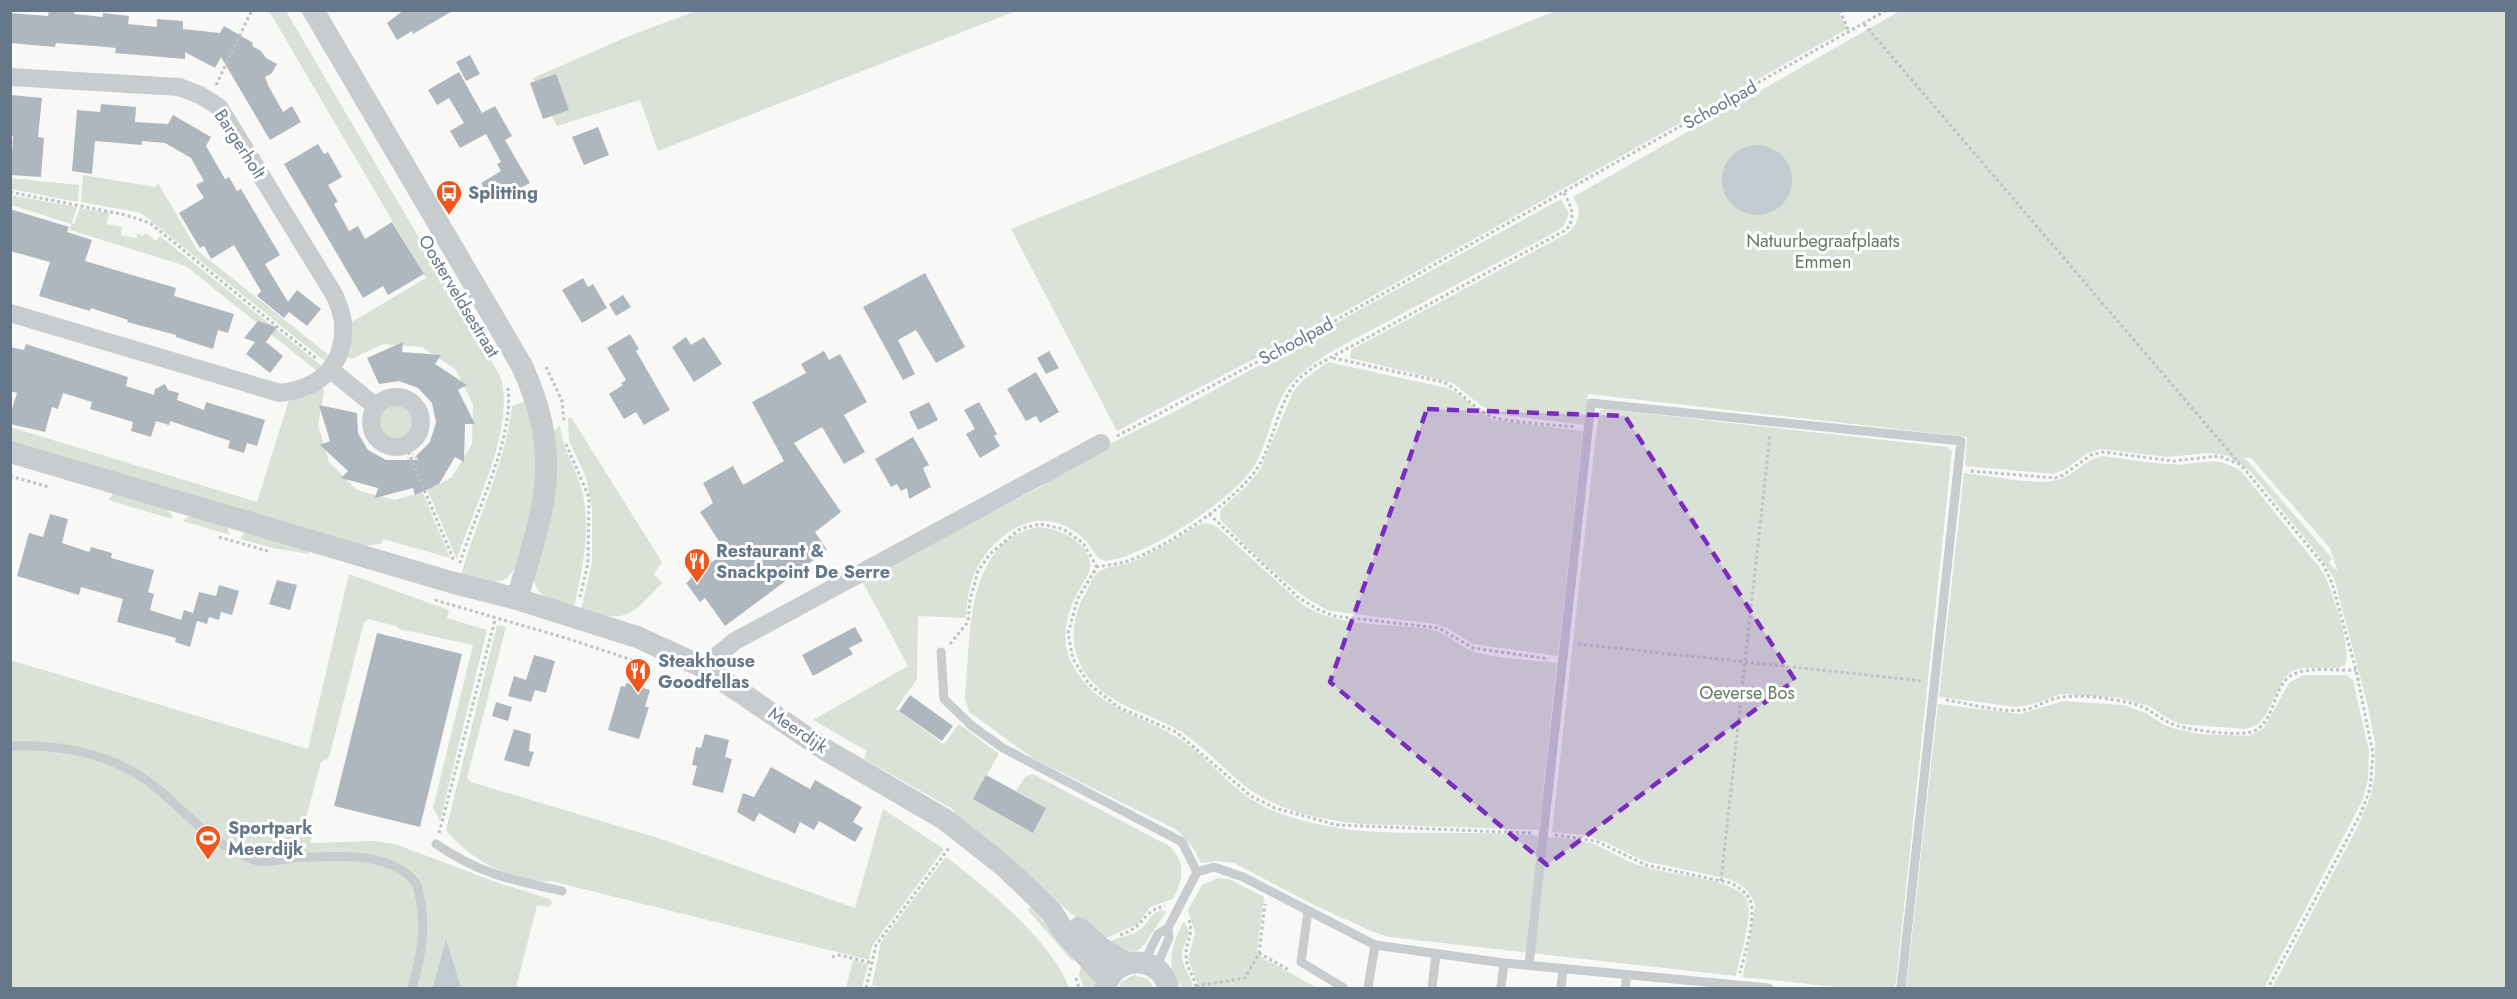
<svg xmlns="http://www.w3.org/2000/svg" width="2517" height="999" viewBox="0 0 2517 999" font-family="Jost,sans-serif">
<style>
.green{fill:#dae1d6;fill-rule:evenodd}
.water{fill:#c1ccd1}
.building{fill:#aeb7bd}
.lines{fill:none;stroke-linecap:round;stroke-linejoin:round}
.path{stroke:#bfc2c4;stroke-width:3;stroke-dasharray:3 3;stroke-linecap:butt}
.service{stroke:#c8cccf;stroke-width:9}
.minor{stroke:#c8cccf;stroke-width:18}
.tertiary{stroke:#c8cccf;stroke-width:22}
.marked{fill:#7b2cbf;fill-opacity:0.2;stroke:#7b2cbf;stroke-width:4.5;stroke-dasharray:12 8;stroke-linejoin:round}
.labels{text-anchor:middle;stroke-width:6;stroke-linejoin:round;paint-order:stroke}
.street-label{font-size:18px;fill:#657889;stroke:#fff}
.poi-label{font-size:18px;font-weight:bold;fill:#657889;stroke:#fff;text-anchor:start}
.park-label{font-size:18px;fill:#657a61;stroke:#fff}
</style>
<rect width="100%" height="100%" fill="#f8f9f6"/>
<path class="green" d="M1558 10 1838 11 1847 29 1353 307 1117 431 1011 229Z
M269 11H286L500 376C517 429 472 509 457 560L411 450 434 487 452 477 472 444 473 404 455 369 422 347 383 344 351 359 345 356 350 323 426 278Z
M696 11H1016L658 151 640 100 557 126 533 78 629 36Z
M1900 11H2506V988H2272L2357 828 2371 795 2375 774V743L2368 707 2334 578 2317 553 2250 471 2228 456 2210 453 2167 457 2100 449 2088 453 2064 470 2053 474 1965 466 1967 437 1588 394 1584 425 1497 414 1480 405 1453 383 1350 358 1351 350 1568 233C1580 222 1582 210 1573 197ZM2245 458H2251L2330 548 2338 572 2329 563 2332 558Z
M83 175 156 187 158 183 198 251 330 356 326 362 141 213 81 202Z
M11 178 79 185 78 202 11 189Z
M10 195 77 207 72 223 74 224 80 208 109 213 107 224 122 227 121 235 136 238 138 233 142 236 146 233 156 241 160 236 323 367 318 372 186 266 70 230 71 224 11 205Z
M1561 199 1569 214 1563 227C1543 240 1520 250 1499 262 1460 282 1422 303 1383 324 1354 339 1323 354 1298 376 1274 396 1271 434 1257 461 1239 497 1146 557 1105 561 1095 558 1093 549 1087 542 1080 534 1069 527 1060 524 1026 511 991 540 977 568 969 584 967 601 966 618L918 616 917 679 896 709 944 744 959 724 999 754 973 799 1033 832 1046 808 1016 791 1025 777 1033 774 1169 846C1187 863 1183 879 1173 899L1150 907 1138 924 1102 940 1036 883 952 815 954 810 864 759 867 751 813 720 908 666 861 579 1037 489 1101 448 1176 411Z
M1328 362 1447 388C1465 395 1475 412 1493 420L1583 431 1558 656 1473 644 1447 628 1435 624 1330 611C1295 597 1247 548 1220 519L1221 509 1246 487 1261 468 1293 392 1302 381Z
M322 386 324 391 318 425 329 462 357 490 395 500 415 494 406 452 450 558 383 539 381 544 362 546 11 443 10 427 257 502 289 400Z
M528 400 535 431 536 496 516 567 506 579 496 582H486L461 575C477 518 505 465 512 406Z
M377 422a19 19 0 1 1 38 0a19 19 0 1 1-38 0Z
M1605 409 1947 447 1952 451 1896 983 1893 988H1845L1743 977 1755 906C1752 892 1743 885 1729 879L1644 861 1607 843 1585 835 1552 832 1598 416 1600 411Z
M571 417 662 562 654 574 662 583C629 617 629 623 581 610L592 562V509L586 477 569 441 568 419Z
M560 425C562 449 576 467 582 491 592 529 582 570 574 607 555 601 537 599 533 577L553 432Z
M2102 456C2124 458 2146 463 2169 464 2198 467 2214 452 2242 472L2323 572C2331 587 2353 651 2345 665L2338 668H2303L2292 671 2284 678 2264 718 2257 725 2245 729 2180 724 2169 719 2149 706 2119 698 2061 694 2030 705 2016 707 1939 697 1964 473C1985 475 2039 486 2057 480 2074 475 2085 460 2102 456Z
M115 492 166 507 172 515V519L108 500Z
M194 515 227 526 230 535 183 521 186 518Z
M1202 523 1211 524 1217 527 1303 605C1342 629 1390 622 1434 630 1447 633 1457 645 1470 650 1496 660 1529 659 1557 663L1539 830 1360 824C1320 820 1277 811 1245 786 1225 770 1207 750 1186 735 1160 717 1126 711 1102 691 1070 665 1066 628 1085 594 1089 586 1093 575 1100 571 1108 566 1121 566 1130 563 1156 552 1178 537 1202 523Z
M1038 527C1057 528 1090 541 1090 565 1090 573 1084 581 1080 588 1067 611 1059 639 1072 664 1097 711 1140 713 1180 739 1204 755 1222 778 1245 795 1263 809 1286 816 1309 822 1361 836 1415 832 1468 833 1505 833 1546 835 1583 841 1598 844 1610 852 1624 859 1636 865 1648 868 1662 871 1683 876 1734 880 1746 898 1755 912 1739 959 1736 976L1389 937 1371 931 1316 906 1234 863 1216 861 1201 863 1193 848 1177 830 1034 759 969 712 965 699C971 642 963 541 1038 527Z
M246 530 308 547 309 554 273 548 240 539Z
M349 574 449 610 447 618 487 630 440 821 433 808 473 645 399 629 396 626 368 619 364 622 329 758 321 762 302 833 312 836 310 843 375 841 395 844 496 882 550 899 552 903 550 907 537 905 516 988H11L10 660 308 749Z
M497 625 506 627 467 778 471 782 658 838 855 908 883 809 944 849 872 946 869 960 551 881C514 885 468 858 446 830Z
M2303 675H2347L2353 680 2369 751 2368 779 2363 799 2264 988H1906L1938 704 2020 714 2063 701 2123 705 2146 713 2164 725 2176 729 2201 734 2249 736 2264 728 2289 683Z
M946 857C983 884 1054 944 1069 988H886L872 985 881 942Z
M1218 878 1229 879 1264 897 1257 952 1260 956 1317 988H1199L1188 959 1195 933 1188 910 1202 885Z
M1032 906 1081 959 1076 961 1071 960 1028 910Z
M1162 910 1166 912 1144 945 1139 950 1127 953 1110 942C1120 936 1132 936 1141 929 1150 921 1150 913 1162 910Z
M1184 921 1189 931C1188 940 1182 947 1182 955 1182 968 1192 976 1193 988H1183C1163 968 1172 943 1184 921Z
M853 960 868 964 862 988H846Z
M1081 966 1092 972 1095 988H1084L1079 975Z
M1134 975 1148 979 1154 988H1118L1121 982Z"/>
<path class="water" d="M1722 180a35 35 0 1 1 70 0a35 35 0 1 1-70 0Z
M446 939 461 988H433Z"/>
<path class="building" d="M49 10H75L74 14 103 17V13L129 16 128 24 157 27V19L183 21V29L220 33 224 26 253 43 252 46 261 51 266 58 277 64 272 73 265 77 268 85 283 112 292 106 301 122 270 140 221 57 215 68 185 52V59L115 53 116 48 95 46 56 43 55 47 10 43V13L48 16Z
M404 10H454L420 30 413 34 412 31 397 40 387 23Z
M470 55 480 74 466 81 456 62Z
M459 72 482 113 495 106 512 136 505 140 530 183 513 192 511 188 490 200 481 183 501 171 497 164 501 162 486 134 460 148 450 131 464 123 449 98 437 105 428 90Z
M556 74 569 110 543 119 530 83Z
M11 95 42 98 38 137 44 138 41 177 11 175 13 136 10 135Z
M101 104 136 107 135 122 168 124 173 115 211 137 206 146 225 179 229 177 237 191 241 189 280 255 265 264 288 302 297 290 321 309 307 326 289 312 284 318 257 296 261 291 234 245 211 259 204 246 200 248 179 213 204 198 196 185 204 181 191 158 165 143 142 141V145L95 141 92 174 72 171 77 110 100 112Z
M598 127 609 155 584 165 572 137Z
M318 144 324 154 328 152 342 177 328 185 338 202 334 204 349 231 358 226 365 239 392 222 424 274 388 295 383 286 363 298 284 164Z
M10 209 69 227 67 232 92 240 85 261 176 288 174 296 234 314 228 333 218 330 213 349 176 337V335L127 322 128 320 91 308 90 311 39 296 50 262 10 251Z
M925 273 965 347 936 363 916 330 898 340 915 374 903 380 863 307Z
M583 278 588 287 593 284 607 308 582 323 562 290Z
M623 295 631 307 616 316 609 304Z
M258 321 277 327 266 342 283 356 270 373 246 354 255 342 244 338Z
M630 334 639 349 636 351 670 410 644 425 636 412 624 419 609 394 623 385 621 383 626 380 607 348Z
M686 337 691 345 704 337 722 364 694 382 672 347Z
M403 342 402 352 441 355 435 364 467 385 458 390 475 424H465L464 462 455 457 439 484 415 495 413 488 375 498 378 488 341 478 348 471 320 445 330 441 319 405 357 413 358 433 368 450 386 460H418L416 456 430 442 436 422 432 403 418 388 399 381 379 384 367 358Z
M26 344 128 377 126 386 154 395 155 389 165 384 168 390 179 393 177 400 204 410 206 402 265 420 257 446 247 443 244 453 228 448 230 441 170 421 169 425 156 421 151 437 131 431 133 422 90 409 92 402 63 393 58 409 52 407 45 432 10 424V415L17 393 10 391V347L24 350Z
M824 351 829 360 840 354 867 402 844 415 865 452 844 464 822 427 794 443 841 512 815 532 827 550 725 626 705 598 700 602 686 583 691 579 690 578 726 552 700 512 713 503 703 483 733 466 743 485 784 461 752 402 806 373 801 364Z
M1049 351 1059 368 1046 374 1037 358Z
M1036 372 1059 412 1040 423 1036 416 1026 421 1007 389Z
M929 402 938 420 918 430 909 412Z
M979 402 997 434 994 436 1000 446 980 458 966 434 975 429 964 410Z
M913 437 929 465 923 468 931 487 909 499 907 488 901 491 897 484 891 487 875 459Z
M50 514 68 519 62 543 89 552 91 547 112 553 111 558 154 570 148 592 154 594 150 610 181 620 184 610 193 613 199 592 216 596 219 585 239 591 232 615 221 612 219 620 209 617 207 624 197 621 190 647 175 642 176 638 117 622 123 599 81 587 79 595 17 576 29 533 43 537Z
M277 580 297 585 290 610 269 604Z
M855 627 863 641 849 648 853 654 813 676 802 655Z
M377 633 462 654 420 827 334 806Z
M534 655 555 661 546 693 535 690 531 702 508 696 514 676 526 680Z
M626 683 650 690 645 707H649L639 739 608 730 621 686 625 687Z
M910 695 953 726 942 741 899 711Z
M496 702 512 707 508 721 492 716Z
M514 729 531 734 529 751 534 752 529 767 504 760Z
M705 734 729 740 725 757 732 759 723 793 692 785 697 766 692 765 696 747 701 748Z
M771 767 810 789 815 780 862 807 853 822 863 828 855 842 819 821 814 830 800 822 795 834 759 813 754 822 737 812 743 793 754 797Z
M986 775 1046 808 1033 833 973 799Z"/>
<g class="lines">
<path class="path" d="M1840 10 1849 32
M1864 24 2239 463
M216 85 252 10
M10 192 126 215 150 223 317 359
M1333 358 1443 382C1461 391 1472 407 1490 416 1502 422 1557 425 1575 427
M546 367 562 401 564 423
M1117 436 1329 324 1887 10
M566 444 589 497 588 563 580 597
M406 446 454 561
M1971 471 2055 478 2063 475 2091 455 2103 452 2173 461 2219 456 2241 465 2323 564 2332 583 2356 670 2373 754 2370 789 2361 813 2268 988
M10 476 49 487
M1209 514 1298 597 1317 609 1334 616 1439 628 1473 648 1549 659
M219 537 271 552
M460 563C475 513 514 440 508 388
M435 600 569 639 641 663
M950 644 968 622 970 600 978 571 990 554 1020 529 1040 524 1063 529 1083 543 1097 567
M1578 644 1923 681
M1946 700C1967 703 2001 713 2023 710 2033 709 2043 702 2053 699 2077 693 2110 698 2134 704 2149 708 2157 717 2170 723 2183 730 2232 735 2246 733 2276 730 2271 686 2292 675 2309 666 2337 671 2356 670
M439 833 495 620
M1531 833 1337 825 1275 808 1251 796 1176 732 1118 707 1089 684 1073 659 1068 633 1078 598 1097 567C1107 565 1119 564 1128 561 1167 547 1244 497 1262 460 1275 435 1278 404 1297 381 1302 375 1309 371 1315 366L1566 230C1577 217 1571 206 1564 193
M1555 835 1596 841 1646 865 1731 883C1738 887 1745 891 1749 898 1758 913 1744 956 1740 973
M1721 881 1770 435
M1189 920C1194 935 1185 943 1186 957 1186 968 1195 977 1196 988
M1120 935C1146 927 1141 911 1165 906
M1259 953 1289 970
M832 957 839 955 872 963
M1076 978 1079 988
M1196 986 1245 978 1259 953 1265 904
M866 988 876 945 949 848"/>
<path class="service" d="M941 652 944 699 972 726 1003 748 1182 842 1197 872
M10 746C65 744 117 754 159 790 187 813 208 840 241 854 247 856 253 861 258 861 269 863 283 859 295 858 332 856 389 850 415 882 418 885 418 890 419 894 427 927 421 957 412 988
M436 844C480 874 511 880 562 891
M1308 911 1301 962 1344 988
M1144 962 1158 934 1168 928 1197 872 1214 867 1243 877 1375 945 1504 963 1769 988
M1529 965 1591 403 1961 441 1901 988
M1156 968 1169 938 1168 928
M1368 988 1375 945
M1432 988 1436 954
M1501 988 1504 963
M1561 988 1563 969
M1625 988 1627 975"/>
<path class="minor" d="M10 77 179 87 200 95 219 107 335 296C338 305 343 315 343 324 345 366 320 388 280 393L10 313
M331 370 375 406
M371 422a25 25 0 1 1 50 0a25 25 0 1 1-50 0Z
M703 667 735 641 1101 443"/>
<path class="tertiary" d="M313 10 522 366C564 459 544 507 517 599
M10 452 454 583 517 599 637 637 703 667 824 749 944 819 1004 866 1052 912 1064 932 1107 979
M1079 928 1100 947 1125 963
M1105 988C1113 955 1161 953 1168 988"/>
</g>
<path class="marked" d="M1427 409 1625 416 1795 680 1547 865 1330 682Z"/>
<defs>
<g id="bus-pin" transform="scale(1.35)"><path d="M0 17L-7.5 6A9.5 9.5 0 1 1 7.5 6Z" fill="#f1571d" stroke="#fff"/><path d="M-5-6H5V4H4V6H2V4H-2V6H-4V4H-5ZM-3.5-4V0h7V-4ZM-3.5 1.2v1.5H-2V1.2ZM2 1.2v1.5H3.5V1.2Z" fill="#fff"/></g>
<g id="restaurant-pin" transform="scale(1.35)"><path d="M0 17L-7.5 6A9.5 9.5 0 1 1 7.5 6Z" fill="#f1571d" stroke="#fff"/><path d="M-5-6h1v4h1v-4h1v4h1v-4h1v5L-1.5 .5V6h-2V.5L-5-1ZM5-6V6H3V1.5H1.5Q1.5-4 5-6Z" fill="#fff"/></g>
<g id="stadium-pin" transform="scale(1.35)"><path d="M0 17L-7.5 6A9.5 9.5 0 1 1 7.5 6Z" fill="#f1571d" stroke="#fff"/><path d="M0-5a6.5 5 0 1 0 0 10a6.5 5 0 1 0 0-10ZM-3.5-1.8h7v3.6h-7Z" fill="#fff"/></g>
</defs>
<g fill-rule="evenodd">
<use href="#bus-pin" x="449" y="193"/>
<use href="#restaurant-pin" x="697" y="561"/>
<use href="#restaurant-pin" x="638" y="671"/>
<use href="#stadium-pin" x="208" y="838"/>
</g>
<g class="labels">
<g class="street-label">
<text transform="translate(1720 105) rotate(-29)" y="6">Schoolpad</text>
<text transform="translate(240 144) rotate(57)" y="6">Bargerholt</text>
<text transform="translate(459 296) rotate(59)" y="6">Oosterveldsestraat</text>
<text transform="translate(1296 341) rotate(-28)" y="6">Schoolpad</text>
<text transform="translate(798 730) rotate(34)" y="6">Meerdijk</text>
</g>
<g class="poi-label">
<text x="468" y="199">Splitting</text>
<text x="716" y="557">Restaurant &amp;<tspan x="716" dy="21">Snackpoint De Serre</tspan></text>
<text x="658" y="667">Steakhouse<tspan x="658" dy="21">Goodfellas</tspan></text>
<text x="228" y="834">Sportpark<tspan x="228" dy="21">Meerdijk</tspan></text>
</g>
<g class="park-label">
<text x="1823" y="247">Natuurbegraafplaats<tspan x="1823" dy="21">Emmen</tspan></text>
<text x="1747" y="699">Oeverse Bos</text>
</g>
</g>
<rect width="2517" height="999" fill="none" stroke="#657889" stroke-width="24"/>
</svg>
